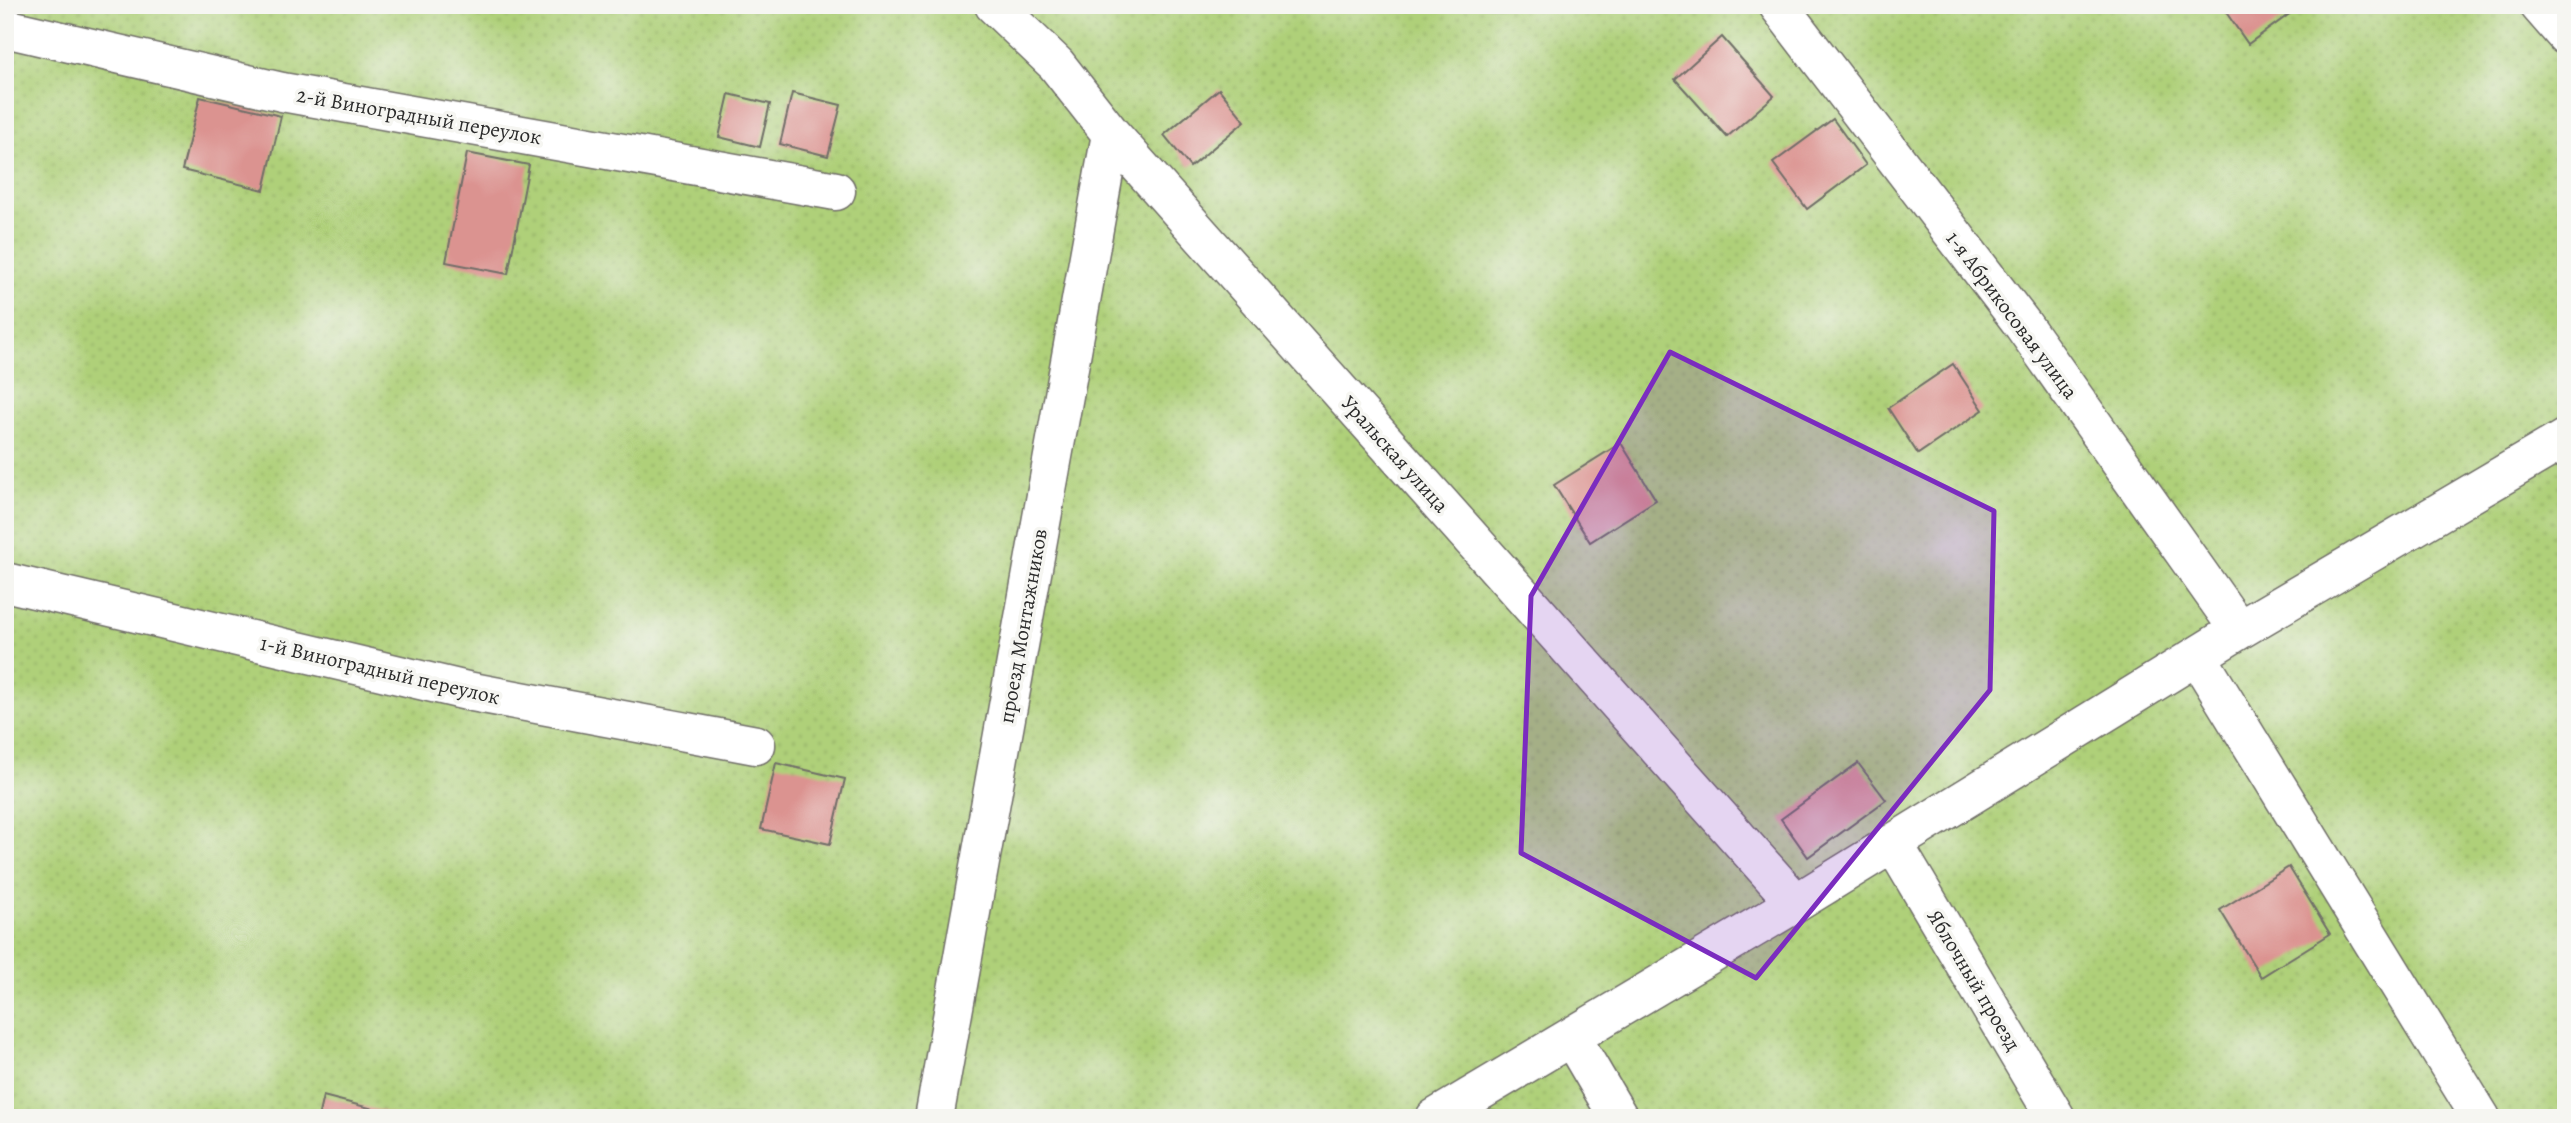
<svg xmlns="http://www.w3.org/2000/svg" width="2571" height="1123" viewBox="0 0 2571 1123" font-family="Alegreya,serif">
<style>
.garden{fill:url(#garden-dots);stroke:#6d7e52;stroke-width:2}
.building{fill:#db9390}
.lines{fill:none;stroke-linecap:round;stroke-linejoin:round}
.minor-casing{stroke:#706e68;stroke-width:41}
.minor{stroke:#fff;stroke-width:38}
.marked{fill:#7b2cbf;fill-opacity:0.2;stroke:#7b2cbf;stroke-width:5;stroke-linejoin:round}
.labels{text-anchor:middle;stroke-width:7;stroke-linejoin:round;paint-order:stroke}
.street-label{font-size:21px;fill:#2b2b2b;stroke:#f6f6f2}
</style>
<defs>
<pattern id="garden-dots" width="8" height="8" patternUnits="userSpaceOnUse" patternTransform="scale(1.75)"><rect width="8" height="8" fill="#afd079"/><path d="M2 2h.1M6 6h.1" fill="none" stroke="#97b369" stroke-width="1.8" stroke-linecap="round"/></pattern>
</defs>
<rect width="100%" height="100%" fill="#f6f6f2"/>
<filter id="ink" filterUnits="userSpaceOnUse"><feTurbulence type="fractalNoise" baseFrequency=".0143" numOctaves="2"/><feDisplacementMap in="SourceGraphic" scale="14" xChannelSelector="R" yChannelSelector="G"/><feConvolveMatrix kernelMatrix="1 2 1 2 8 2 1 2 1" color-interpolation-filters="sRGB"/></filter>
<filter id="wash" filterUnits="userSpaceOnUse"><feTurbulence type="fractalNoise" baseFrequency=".00686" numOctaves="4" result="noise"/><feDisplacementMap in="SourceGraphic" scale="28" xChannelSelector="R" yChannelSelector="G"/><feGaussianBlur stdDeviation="1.57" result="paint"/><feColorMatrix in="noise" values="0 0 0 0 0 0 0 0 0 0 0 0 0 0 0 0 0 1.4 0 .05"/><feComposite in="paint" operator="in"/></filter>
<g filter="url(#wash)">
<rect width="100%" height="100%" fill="#f1ebd8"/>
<path class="garden" d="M5 5H2566V1118H5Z"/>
<g id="blocks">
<path class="building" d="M2221 5H2302L2248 44Z
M1722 37 1774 96 1727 137 1675 79Z
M1219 89 1245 121 1190 167 1164 135Z
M792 93 841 105 828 156 780 144Z
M729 94 770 104 760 147 719 137Z
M200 97 281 116 264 190 182 170Z
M1833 119 1866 165 1807 209 1773 163Z
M467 153 529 165 508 274 446 262Z
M1953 364 1983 410 1918 454 1888 408Z
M1621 443 1656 500 1590 542 1554 485Z
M776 763 845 779 830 844 761 829Z
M1858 763 1886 800 1808 857 1781 819Z
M2289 867 2330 934 2261 977 2220 910Z
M323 1096 393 1114V1118H318Z
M812 1109 858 1116V1118H811Z"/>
</g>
</g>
<g filter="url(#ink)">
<use href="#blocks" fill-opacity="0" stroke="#706e68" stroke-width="2"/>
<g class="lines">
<g class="minor-casing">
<path id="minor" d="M994 5 1056 64 1111 134 1796 903
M1778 5 2023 325 2239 630
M2539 5 2566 36
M5 28 282 92 836 191
M5 582 467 691 756 745
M2197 656 2481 1118
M1893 843 2056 1118
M1572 1038 1619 1118
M934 1118 1111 134
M1435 1118 1796 903 2239 630 2566 438"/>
</g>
<use href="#minor" class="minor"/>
</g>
</g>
<path class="marked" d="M1670 352 1994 511 1990 690 1756 978 1521 853 1531 596Z"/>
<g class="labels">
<g class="street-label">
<text transform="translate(419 116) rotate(10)" y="7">2-й Виноградный переулок</text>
<text transform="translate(2012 315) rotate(53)" y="7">1-я Абрикосовая улица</text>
<text transform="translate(1395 454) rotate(48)" y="7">Уральская улица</text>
<text transform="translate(1023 626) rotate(-80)" y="7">проезд Монтажников</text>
<text transform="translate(380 670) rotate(13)" y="7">1-й Виноградный переулок</text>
<text transform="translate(1974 980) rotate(59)" y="7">Яблочный проезд</text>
</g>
</g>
<rect width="2571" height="1123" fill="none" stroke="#f6f6f2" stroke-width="28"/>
</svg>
